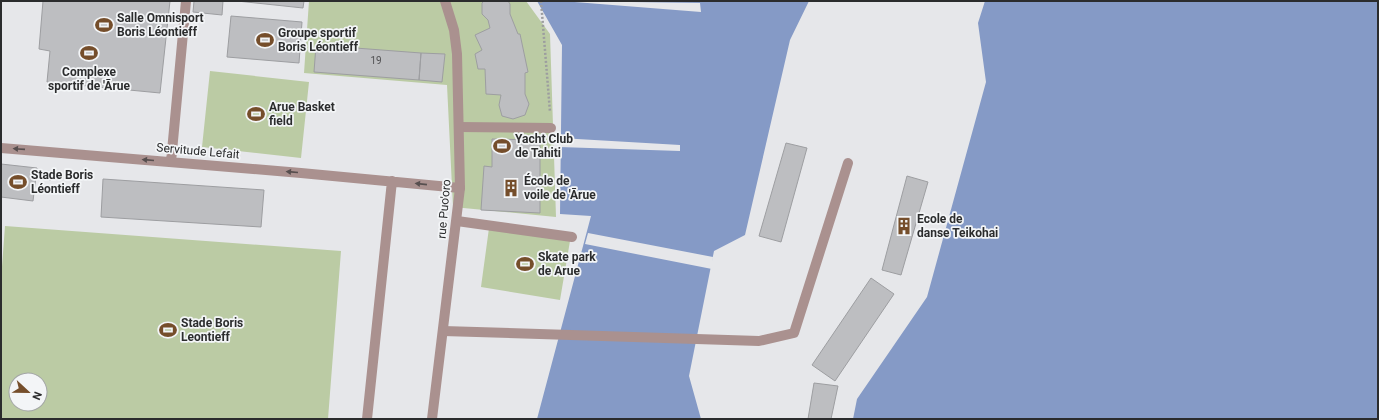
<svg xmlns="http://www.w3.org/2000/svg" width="1379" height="420" viewBox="0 0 1379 420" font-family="Roboto,sans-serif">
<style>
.green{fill:#bbcba4;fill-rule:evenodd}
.water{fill:#859ac6}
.pier{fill:#e6e7ea}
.building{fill:#bdbec1;stroke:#9d9ea1}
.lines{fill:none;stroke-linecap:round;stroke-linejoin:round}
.path{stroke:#9c9d9f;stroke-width:2.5;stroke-dasharray:2 2;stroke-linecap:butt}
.lane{stroke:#aa918f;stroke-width:10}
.street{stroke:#aa918f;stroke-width:10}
.oneway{fill:#574f4f}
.labels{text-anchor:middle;stroke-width:3.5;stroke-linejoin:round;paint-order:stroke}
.number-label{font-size:10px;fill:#505052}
.poi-label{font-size:12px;font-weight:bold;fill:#2b2c2d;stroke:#f3f5f7;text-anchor:start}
.street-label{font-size:12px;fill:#2b2c2d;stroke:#f3f5f7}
</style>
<rect width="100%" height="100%" fill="#e6e7ea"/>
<path class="green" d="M309 1H526L550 34 556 217 453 207 447 85 304 73Z
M210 71 309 82 301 158 202 147Z
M5 226 341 251 328 419H1V280ZM16 380H40V404H16Z
M489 228 570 241 560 300 481 287Z"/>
<path class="water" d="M537 1H809L790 40 745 235 714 251 689 376 701 419H537L591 216 560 214 562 45Z
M985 1H1378V419H853L857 399 927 297 986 82 978 23Z"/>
<path class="pier" d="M562 1 700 3 701 12Z
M560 138 680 145V151L559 147Z
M588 233 713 257 712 269 585 244Z"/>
<path class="building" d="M43 1H170L160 93 47 82 50 51 39 49Z
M194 1H223L222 15 193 12Z
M237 1H304L303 8Z
M484 1H508L510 4V14L518 34H520L528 72 525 73V94L529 104 525 115 513 119 502 116 499 105 501 95 486 94 485 69H478L475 54 482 50 475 35 490 28 488 20 482 14V3Z
M231 16 302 22 299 63 227 57Z
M316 45 421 53 419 80 314 72Z
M421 53 445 54 442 82 419 80Z
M492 139 540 140V213L481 210 484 166 492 167Z
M786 143 807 148 781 242 759 236Z
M1 164 37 168 33 201 1 197Z
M40 173 51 174V180L40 179Z
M907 176 928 182 901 275 882 270Z
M103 179 264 190 261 227 101 217Z
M871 278 894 294 835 381 812 365Z
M814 383 838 386 831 419H808Z"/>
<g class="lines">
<path class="path" d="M541 1 550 112"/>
<path class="lane" d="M459 127 551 128
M1 148 301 173 460 188
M171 162 186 1
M457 221 572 237
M443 331 759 341 794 333 848 163
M367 419 392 181"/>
<path class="street" d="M432 419 460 188 457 54 454 30 445 1"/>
</g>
<defs><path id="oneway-solid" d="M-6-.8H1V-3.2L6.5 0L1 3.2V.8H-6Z"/></defs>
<g class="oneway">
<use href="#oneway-solid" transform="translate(19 149) rotate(-176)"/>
<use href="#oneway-solid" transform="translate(148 160) rotate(-175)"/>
<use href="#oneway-solid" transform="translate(292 172) rotate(-175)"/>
<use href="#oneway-solid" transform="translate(421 184) rotate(-174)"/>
</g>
<defs>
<g id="stadium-bare" transform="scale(1.38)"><path d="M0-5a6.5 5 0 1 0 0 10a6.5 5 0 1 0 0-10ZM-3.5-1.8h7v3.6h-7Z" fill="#754e2b" stroke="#f3f5f7" stroke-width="2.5" paint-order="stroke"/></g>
<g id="building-bare" transform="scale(1.38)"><path d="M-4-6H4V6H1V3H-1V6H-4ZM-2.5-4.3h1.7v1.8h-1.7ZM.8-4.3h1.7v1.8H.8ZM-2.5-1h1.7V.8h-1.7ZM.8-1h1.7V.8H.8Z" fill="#754e2b" stroke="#f3f5f7" stroke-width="2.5" paint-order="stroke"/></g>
</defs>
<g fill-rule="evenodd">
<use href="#stadium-bare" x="104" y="25"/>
<use href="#stadium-bare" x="265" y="40"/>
<use href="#stadium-bare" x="89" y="53"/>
<use href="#stadium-bare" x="256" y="114"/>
<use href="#stadium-bare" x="502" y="146"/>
<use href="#stadium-bare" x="18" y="182"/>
<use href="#building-bare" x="511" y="188"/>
<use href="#building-bare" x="904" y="226"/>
<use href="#stadium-bare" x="525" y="264"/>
<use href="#stadium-bare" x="168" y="330"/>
</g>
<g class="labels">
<g class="number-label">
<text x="376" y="64">19</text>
</g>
<g class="poi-label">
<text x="117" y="22">Salle Omnisport<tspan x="117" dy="14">Boris Léontieff</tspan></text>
<text x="278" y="37">Groupe sportif<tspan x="278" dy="14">Boris Léontieff</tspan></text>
<text x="89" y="76" text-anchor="middle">Complexe<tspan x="89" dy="14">sportif de 'Ārue</tspan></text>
<text x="269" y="111">Arue Basket<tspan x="269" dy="14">field</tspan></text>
<text x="515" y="143">Yacht Club<tspan x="515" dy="14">de Tahiti</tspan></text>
<text x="31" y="179">Stade Boris<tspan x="31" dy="14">Léontieff</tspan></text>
<text x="524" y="185">École de<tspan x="524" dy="14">voile de 'Ārue</tspan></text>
<text x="917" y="223">Ecole de<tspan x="917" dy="14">danse Teikohai</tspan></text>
<text x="538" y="261">Skate park<tspan x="538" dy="14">de Arue</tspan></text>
<text x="181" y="327">Stade Boris<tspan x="181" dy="14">Leontieff</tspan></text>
</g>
<g class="street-label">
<text transform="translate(198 151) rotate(5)" y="4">Servitude Lefait</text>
<text transform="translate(444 209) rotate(-85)" y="4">rue Puo'oro</text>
</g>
</g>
<rect width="1379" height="420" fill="none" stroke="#2b2c2d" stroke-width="4"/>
<g transform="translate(28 392) rotate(112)"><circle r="19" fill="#f3f5f7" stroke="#a3a5a6"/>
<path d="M0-3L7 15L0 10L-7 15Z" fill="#754e2b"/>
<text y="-6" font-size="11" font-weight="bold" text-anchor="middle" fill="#2b2c2d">N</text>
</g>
</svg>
